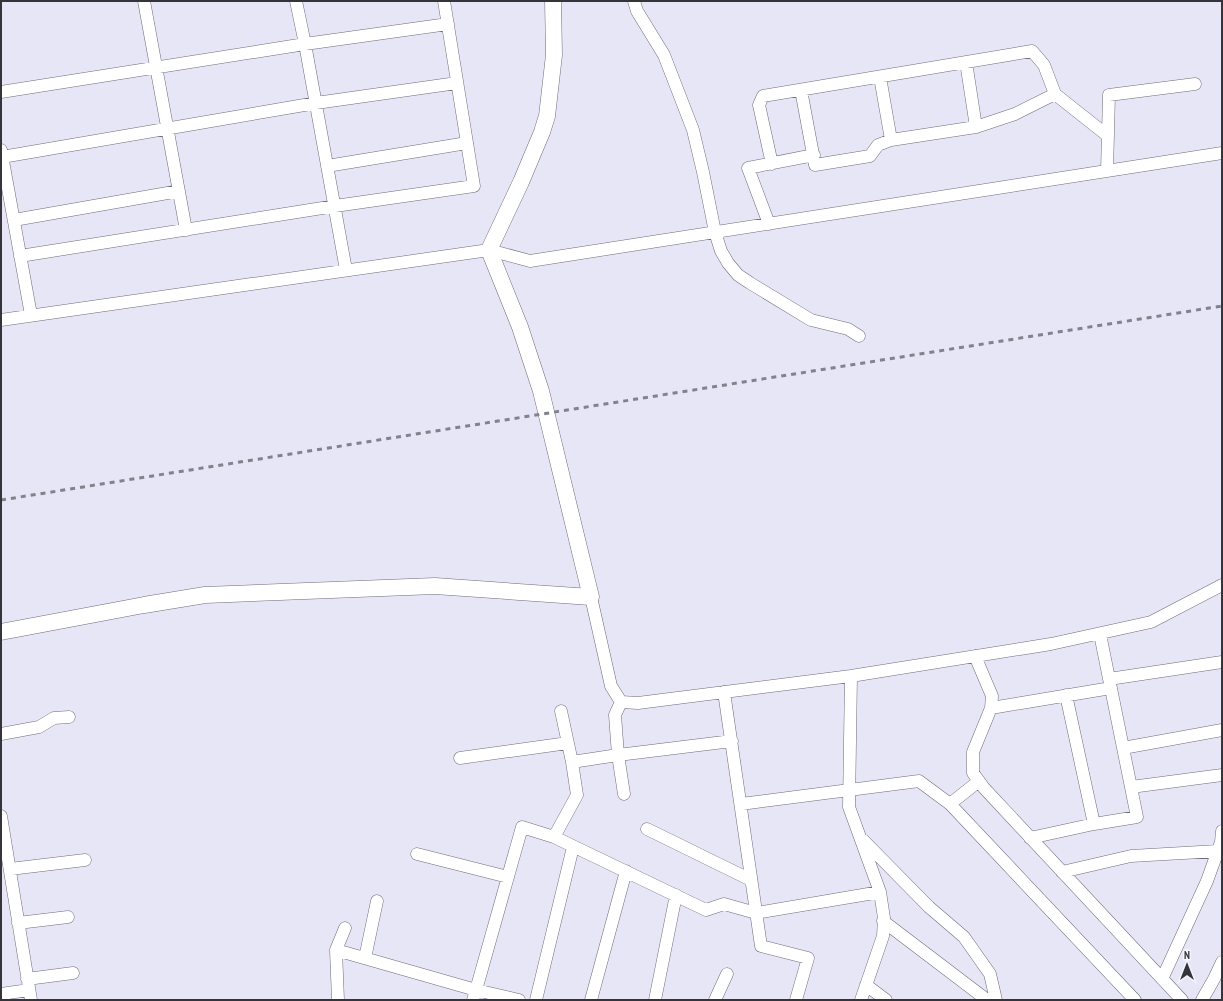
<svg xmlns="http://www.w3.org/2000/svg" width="1223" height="1001" viewBox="0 0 1223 1001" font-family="'PT Sans Narrow',sans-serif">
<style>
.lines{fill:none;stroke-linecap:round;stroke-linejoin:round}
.street-casing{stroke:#6d6c7b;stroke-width:13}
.secondary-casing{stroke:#6d6c7b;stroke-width:17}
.street{stroke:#fff;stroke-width:12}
.secondary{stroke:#fff;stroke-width:16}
.rail{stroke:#82828d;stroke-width:3;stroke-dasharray:5 5;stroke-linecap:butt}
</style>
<rect width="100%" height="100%" fill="#e6e6f6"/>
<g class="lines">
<g class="street-casing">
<path id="street" d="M144 1 186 230
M296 1 305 44 346 270
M634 1 637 11 664 55 693 130 703 172 715 232 721 251 728 263 738 275 750 283 811 320 848 329 859 336
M966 62 976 127
M880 77 891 140
M801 90 815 165 870 156 878 145 891 140 976 127 1015 114 1055 94
M1 92 305 44 448 24
M1 150 31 315
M2 157 316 103 457 83
M772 164 759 105 763 96 1032 51 1044 65 1055 94 1108 136
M327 166 467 143
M1107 171 1109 95 1195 84
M14 220 179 191
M769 224 748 168 814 155
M20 256 335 206 474 186 444 1
M1 320 489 250 530 261 1222 153
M591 597 611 686 621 702 638 703 851 676 1051 644 1151 622 1222 585
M975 656 992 696 991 708 973 752V773L984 788 1182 1000
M851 676 849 807 880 892 884 918 883 936 861 1000
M1109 679 1222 662
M724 692 761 946 808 958 796 1000
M1066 695 1094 824
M991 708 1111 688
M1 734 39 727 54 718 69 717
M1123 748 1222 730
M460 758 568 743
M572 762 618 755 615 715 621 702
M1131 787 1222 775
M624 794 618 755 732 741
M741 804 919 781 950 804 1135 1000
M950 804 979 781
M1 816 31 1000
M647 829 751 880
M554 837 577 795 572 762 561 711
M1030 838 1094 824 1137 817 1100 634
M863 840 929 907 964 937 990 974 996 1000
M417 854 508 877
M10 869 85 860
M1062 872 1131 856 1218 851
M883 921 987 1000
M18 923 68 917
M336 950 476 990 522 827 554 837 706 910 724 904 756 913 880 892
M365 958 377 901
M27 979 73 973
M1162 979 1207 881 1221 842 1222 831
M866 985 886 1000
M1 994 29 990
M338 1000 336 950 345 928
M473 1000 476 990 519 1000
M536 1000 573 847
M591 1000 626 871
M655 1000 676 895
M715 1000 727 974
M1202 1000 1214 979 1222 962"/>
</g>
<g class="secondary-casing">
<path id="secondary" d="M1 632 144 605 205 595 435 586 591 597 541 391 520 327 489 250 521 182 542 132 547 116 554 55 553 1"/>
</g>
<use href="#street" class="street"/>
<use href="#secondary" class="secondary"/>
<path class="rail" d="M1 500 1222 306"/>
</g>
<rect width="1223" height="1001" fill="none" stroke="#34343a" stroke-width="4"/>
<g transform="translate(1187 965)" stroke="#f4f4fd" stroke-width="3" paint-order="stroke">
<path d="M0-3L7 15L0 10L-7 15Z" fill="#34343a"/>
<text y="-6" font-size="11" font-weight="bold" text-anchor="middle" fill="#34343a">N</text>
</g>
</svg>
